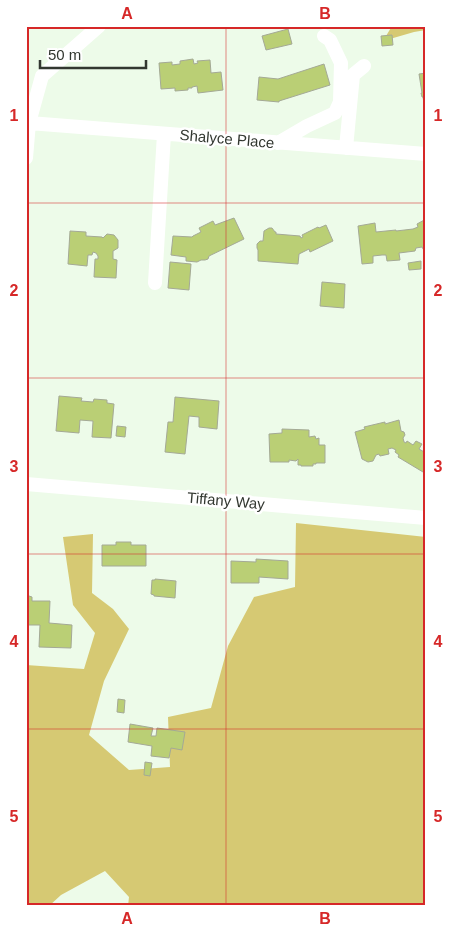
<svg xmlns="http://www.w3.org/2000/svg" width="452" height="932" viewBox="0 0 452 932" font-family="Arial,sans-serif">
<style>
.green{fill:#d6c973}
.building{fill:#bacf75;stroke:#a4a996}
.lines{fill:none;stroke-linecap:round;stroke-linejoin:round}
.minor{stroke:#fff;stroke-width:14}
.grid{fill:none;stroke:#d62828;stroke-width:1;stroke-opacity:0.55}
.labels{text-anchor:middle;stroke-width:5;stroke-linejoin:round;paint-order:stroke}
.street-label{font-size:15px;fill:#323730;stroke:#fff}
.neatline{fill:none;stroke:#d62828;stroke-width:2}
.grid-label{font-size:16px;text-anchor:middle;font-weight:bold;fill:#d62828}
</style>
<rect width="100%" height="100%" fill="#edfbe9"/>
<path class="green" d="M392 26H426V30L414 32 383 41Z
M296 523 426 537V906H128L129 897 105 871 61 895 49 906H26V665L84 669 95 633 73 605 63 537 93 534 92 593 113 609 129 629 104 681 89 735 129 770 170 767 168 717 211 708 228 646 254 597 295 587Z"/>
<path class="building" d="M288 29 292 44 266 50 262 36Z
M392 35 393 45 382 46 381 36Z
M193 59 194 64 198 63 197 61 210 60 211 73 221 72 223 90 198 93 197 86 192 87V88H188V90L175 91V88L161 89 159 63 172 62V65L180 64V61Z
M324 64 330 85 279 101V102L257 100 259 77 278 79Z
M426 73V103H424L423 97H422L421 93H422L419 74Z
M234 218 244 239 209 256 208 259 205 260H201L197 262 186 261V257L171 255 173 236 192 237 193 236 201 232 199 228 213 221 215 225Z
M426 219V254L422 247 416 248 415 251 399 253 400 260 387 261 386 255H382L373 256V263L362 264 358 226 375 223 376 232 396 230V231L413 229 418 227 417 224Z
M326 225 333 241 310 252 309 249 299 254 298 264 258 261V250L257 248V244L260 241H263L264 231 269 228H272L275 232H276V234L300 236 301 238 303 237 302 235 318 227 319 228Z
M70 231 86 232V236L102 237 103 238 107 234 114 235 118 240V248L113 251V259L117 260 116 278 94 277 95 259H98V256L96 253 93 252 92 255H88L87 266 68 264Z
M421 261V269L409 270 408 263Z
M170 262 191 264 189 290 168 288Z
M322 282 345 284 344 308 320 306Z
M59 396 82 398 81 401 93 402 94 399 107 400V403L114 404 111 438 92 437 93 421 80 420 79 433 56 431Z
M175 397 219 401 217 429 199 427V417L189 416 185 454 165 452 168 422H173Z
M399 420 401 431 404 432 405 435 403 438 404 442 406 443 407 441 413 445 416 441 422 444 419 449 426 453V468L423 472 398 457 399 455 395 452 396 450 392 448 388 449 389 454 380 456 379 454 376 455 373 461 368 462 362 459 355 432 365 429 364 427 385 422V424Z
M117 426 126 427 125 437 116 436Z
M282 429 309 430V437L315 436 316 439 319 438V445H325V463H316V464H313V466H301V465H298V459L296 461 289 460V462H270L269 434 282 433Z
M116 542H131V545H146V566H102V545H116Z
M256 559 288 561V579L259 577V583H231V561L256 562Z
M155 579 176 581 175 598 154 596V595L151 594 152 580H155Z
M26 595 32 597V601H50L49 623 72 625 71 648 39 647 40 625H26Z
M118 699 125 700 124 713 117 712Z
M130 724 153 728 151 736H156L157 728 185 732 182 750 171 748 169 758 151 756 152 746 128 742Z
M145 762 152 763 150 776 144 775Z"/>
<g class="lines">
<path class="minor" d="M29 123 426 154
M278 143 307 126 335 113 340 102 341 63 330 40 324 36
M346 148 353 75 364 66
M26 158 29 123 42 76 99 26
M155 283 164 134
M26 484 426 518"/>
</g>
<path class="grid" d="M226 26V906M26 203H426M26 378H426M26 554H426M26 729H426"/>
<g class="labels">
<g class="street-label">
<text transform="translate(227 139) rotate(5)" y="5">Shalyce Place</text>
<text transform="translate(226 501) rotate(5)" y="5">Tiffany Way</text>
</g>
</g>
<rect width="452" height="932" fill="none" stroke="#ffffff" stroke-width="55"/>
<path d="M40 60v8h106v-8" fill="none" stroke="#323730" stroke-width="2.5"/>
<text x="48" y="60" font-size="15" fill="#323730" stroke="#ffffff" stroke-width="4" paint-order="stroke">50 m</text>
<rect x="28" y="28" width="396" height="876" class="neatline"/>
<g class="grid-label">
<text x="127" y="19">A</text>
<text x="325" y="19">B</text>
<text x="14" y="121">1</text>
<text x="438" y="121">1</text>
<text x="14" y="296">2</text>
<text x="438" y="296">2</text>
<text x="14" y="472">3</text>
<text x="438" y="472">3</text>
<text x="14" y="647">4</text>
<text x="438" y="647">4</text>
<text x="14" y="822">5</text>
<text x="438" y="822">5</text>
<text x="127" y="924">A</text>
<text x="325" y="924">B</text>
</g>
</svg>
